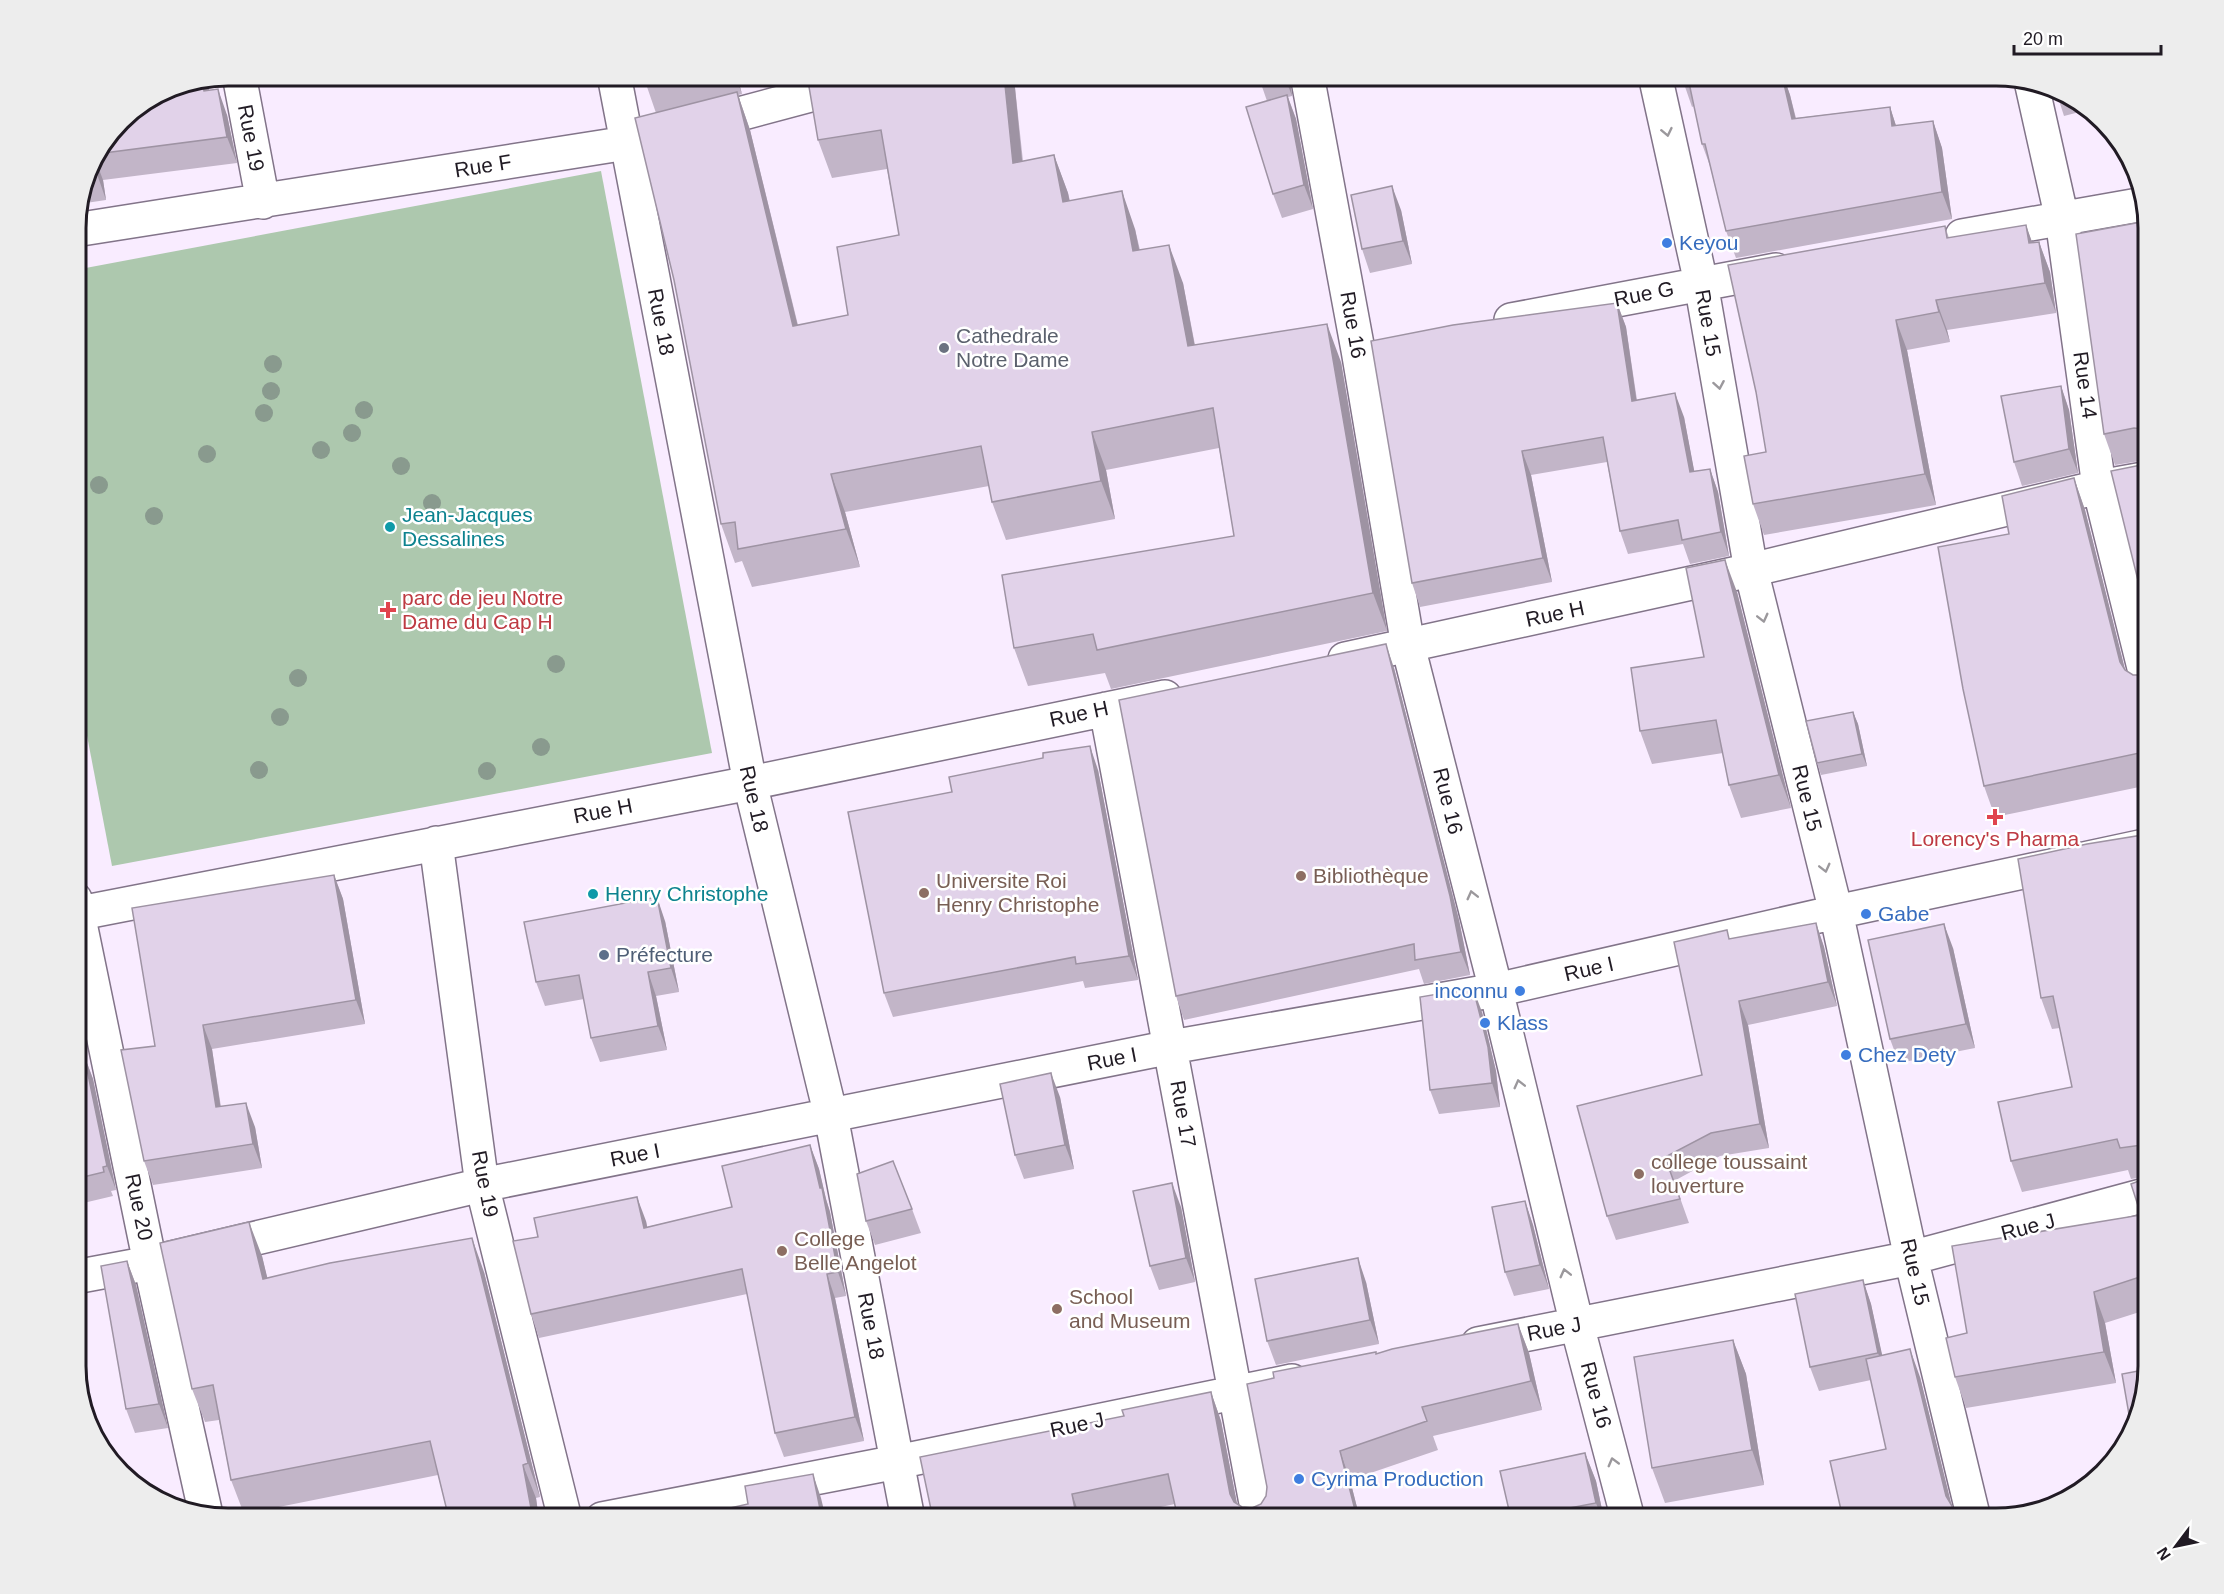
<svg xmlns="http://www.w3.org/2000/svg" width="2224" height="1594" viewBox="0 0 2224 1594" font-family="Arial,sans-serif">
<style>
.green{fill:#adc8ae}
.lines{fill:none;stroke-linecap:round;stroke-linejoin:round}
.street-casing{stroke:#827489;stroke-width:36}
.street{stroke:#fff;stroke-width:33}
.tree{fill:#899a8e}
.wall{fill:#c2b5c8}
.shaded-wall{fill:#9e93a3}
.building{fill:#e1d2e9;stroke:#9e93a3;stroke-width:1.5}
.oneway{stroke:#9b989c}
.shop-dot{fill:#3f7fe0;stroke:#fff;stroke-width:2}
.worship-dot{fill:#6b7280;stroke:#fff;stroke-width:2}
.culture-dot{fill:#0f9aa8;stroke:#fff;stroke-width:2}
.health-dot{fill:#e0444e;stroke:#fff;stroke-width:2}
.education-dot{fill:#8d6e63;stroke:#fff;stroke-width:2}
.service-dot{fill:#5c6f8a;stroke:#fff;stroke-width:2}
.labels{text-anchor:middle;stroke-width:5;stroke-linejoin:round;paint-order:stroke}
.street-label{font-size:21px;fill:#211b24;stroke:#fff}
.shop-label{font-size:21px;fill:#366cbe;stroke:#fff;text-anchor:start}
.worship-label{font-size:21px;fill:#5b616d;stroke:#fff;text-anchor:start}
.culture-label{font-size:21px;fill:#0d838f;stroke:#fff;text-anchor:start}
.health-label{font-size:21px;fill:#be3a42;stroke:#fff;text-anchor:start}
.education-label{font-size:21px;fill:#785e54;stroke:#fff;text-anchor:start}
.service-label{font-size:21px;fill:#4e5e75;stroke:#fff;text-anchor:start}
.rim{fill:none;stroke:#211b24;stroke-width:3}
</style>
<rect width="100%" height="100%" fill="#f9ecff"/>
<path class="green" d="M601 171 712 753 112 866 75 673V270Z"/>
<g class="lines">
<g class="street-casing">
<path id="street" d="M239 75 263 202
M614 75 750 783 831 1116 908 1519
M1307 75 1358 350 1408 646 1496 990 1577 1325 1628 1519
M1655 75 1701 283 1751 570 1836 912 1911 1258 1974 1519
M2031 81 2062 219 2099 487 2149 688
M702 124 855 83
M75 230 627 143 649 137
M1962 236 2144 204
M1511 320 1776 270
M1345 659 1751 570 2099 487 2149 478
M1106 709 1259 1519
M436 843 482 1185 565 1519
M75 899 150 1263 206 1515
M75 914 750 783 1165 697
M75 1277 150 1263 482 1185 1171 1047 1496 990 1836 912 2149 845
M1478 1344 1911 1258 2149 1194
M602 1519 897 1462 1292 1381"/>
</g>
<use href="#street" class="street"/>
</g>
<g class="tree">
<circle cx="273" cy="364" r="9"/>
<circle cx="271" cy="391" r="9"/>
<circle cx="364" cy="410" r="9"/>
<circle cx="264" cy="413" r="9"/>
<circle cx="352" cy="433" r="9"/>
<circle cx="321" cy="450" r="9"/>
<circle cx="207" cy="454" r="9"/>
<circle cx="401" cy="466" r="9"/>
<circle cx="99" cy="485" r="9"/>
<circle cx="432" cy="503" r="9"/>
<circle cx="154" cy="516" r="9"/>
<circle cx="556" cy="664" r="9"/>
<circle cx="298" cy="678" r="9"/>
<circle cx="280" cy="717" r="9"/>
<circle cx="541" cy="747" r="9"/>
<circle cx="259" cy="770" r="9"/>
<circle cx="487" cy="771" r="9"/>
</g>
<path class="wall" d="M643 75H740L737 76 742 94 738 95 750 130 798 325 848 315 899 235 887 169 832 178 818 140 1014 78 1023 161 1054 155 1068 193 1070 201 1135 229 1140 250 1183 283 1195 345 1341 362 1387 631 1111 689 1105 673 1028 686 1014 648 1234 536 1219 448 1106 470 1115 519 1006 540 992 502 989 486 845 512 860 567 752 587 742 561 735 563 721 524 656 113 645 81Z
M1258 75H1290L1292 96 1288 97 1296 119 1313 209 1282 218 1273 194 1267 101Z
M1556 75H1609L1557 80Z
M1681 75H1783L1790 95 1796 118 1890 107 1896 126 1933 121 1942 148 1952 219 1736 258 1726 231 1710 166 1702 144 1694 106 1692 107Z
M207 79 209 90 227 115 237 163 103 180 106 200 79 204 91 161 127 113 170 87Z
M2055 88 2089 106 2091 109 2064 116Z
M1401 210 1412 264 1370 273 1362 249Z
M2026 225 2032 243 2039 242 2050 272 2056 313 1947 330 1950 342 1907 350 1936 505 1764 535 1753 504 1766 452 1945 226 1949 238Z
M2149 227V460H2146L2115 465 2104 434Z
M1617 303 1626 327 1637 400 1684 417 1694 471 1710 469 1718 492 1729 556 1690 564 1683 544 1628 554 1620 531 1607 462 1531 475 1552 582 1420 607 1412 583Z
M2061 386 2069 410 2078 473 2022 486 2014 462Z
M2074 478 2085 510 2125 671 2133 675H2143L2149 671V785L1995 817 1984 786 2009 534Z
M1737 592 1791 808 1741 818 1729 785 1723 753 1652 764 1640 731 1704 657Z
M1394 668 1459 920 1470 975 1424 984 1419 969 1184 1020 1176 996Z
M1853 712 1858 724 1867 766 1821 775 1817 763Z
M1098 770 1138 980 1085 988 1083 981 893 1017 884 993Z
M2149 834V1176L2131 1179 2128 1170 2022 1192 2011 1161 2072 1087 2060 1028 2052 1029 2041 998Z
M334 875 343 899 365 1024 212 1049 221 1107 255 1127 262 1168 153 1185 144 1161 155 1046Z
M665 921 679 992 656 996 667 1050 600 1062 591 1038 584 999 545 1006 536 982Z
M1816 923 1824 947 1837 1006 1748 1025 1769 1148 1720 1156 1674 1181 1689 1223 1616 1240 1607 1216 1702 1075 1730 939Z
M1953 948 1975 1048 1899 1063 1890 1039Z
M1482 1012 1496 1071 1500 1107 1439 1114 1430 1090Z
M75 1043 78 1056 84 1055 93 1079 116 1190 111 1191 113 1196 75 1205Z
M1060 1097 1074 1169 1024 1179 1015 1155Z
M810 1145 819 1169 826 1199 830 1212 846 1296 835 1298 864 1441 784 1457 775 1433 747 1294 539 1338 531 1314 646 1221 647 1227 732 1207Z
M2149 1177V1309L2105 1323 2116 1383 1966 1408 1955 1377 1967 1333 2141 1215Z
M1525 1201 1533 1225 1549 1289 1514 1296 1505 1272Z
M1181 1207 1195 1282 1159 1290 1150 1266Z
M912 1209 921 1233 875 1245 866 1221Z
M262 1256 267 1278 484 1272 540 1497 536 1498 539 1519H449L438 1475 244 1514 231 1480 219 1420 205 1422 192 1389Z
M127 1261 136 1285 168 1428 135 1433 126 1409Z
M1863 1280 1871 1304 1882 1356 1920 1377 1951 1504 1886 1449 1871 1380 1819 1391 1810 1367Z
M1366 1282 1379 1344 1276 1365 1267 1341Z
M1518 1324 1529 1353 1542 1410 1433 1436 1438 1450 1350 1480 1360 1519H1178L1175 1504 1103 1519H933L1124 1416 1211 1392 1221 1421 1237 1504 1242 1507 1252 1508 1261 1504 1266 1496 1274 1378 1376 1354Z
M1733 1340 1746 1374 1764 1485 1665 1503 1652 1468Z
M1585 1453 1596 1481 1604 1519H1511Z"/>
<path class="shaded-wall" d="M735 75 737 76 742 94Z
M1004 75H1013L1014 78 1026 201 1013 163Z
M1284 75H1290L1292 96Z
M1782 75H1783L1790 95 1802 146 1792 119Z
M207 79 214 117 204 91 202 80Z
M218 89 227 115 237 163 227 137Z
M737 92 750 130 807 364 793 326Z
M1287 95 1296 119 1313 209 1304 185Z
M1890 107 1899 135 1892 126Z
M1933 121 1942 148 1952 219 1942 192Z
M1054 155 1068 193 1077 240 1063 202Z
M94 156 103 180 106 200 97 174Z
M1392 186 1401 210 1412 264 1403 241Z
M1122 191 1135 229 1147 289 1133 251Z
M2026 225 2037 256 2029 243Z
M2039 242 2050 272 2056 313 2045 283Z
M1169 245 1183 283 1202 385 1188 346Z
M1936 300 1947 330 1950 342 1939 312Z
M1617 303 1626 327 1640 425 1632 401Z
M1896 320 1907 350 1936 505 1925 474Z
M1327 324 1341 362 1387 631 1373 593Z
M2061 386 2069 410 2078 473 2069 449Z
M1675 393 1684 417 1699 496 1690 472Z
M1092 432 1106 470 1115 519 1101 481Z
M1522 451 1531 475 1552 582 1543 558Z
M1710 469 1718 492 1729 556 1721 532Z
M831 474 845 512 860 567 846 529Z
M2074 478 2085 510 2131 693 2120 662Z
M1725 560 1737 592 1791 808 1779 775Z
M1386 644 1394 668 1459 920 1470 975 1461 952Z
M1853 712 1858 724 1867 766 1862 754Z
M1090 746 1098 770 1138 980 1129 956Z
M334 875 343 899 365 1024 356 1000Z
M657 897 665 921 679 992 671 968Z
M1816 923 1824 947 1837 1006 1828 982Z
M1944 924 1953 948 1975 1048 1966 1024Z
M648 972 656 996 667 1050 658 1026Z
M1473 988 1482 1012 1496 1071 1500 1107 1492 1083Z
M1739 1001 1748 1025 1769 1148 1760 1124Z
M203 1025 212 1049 224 1131 216 1107Z
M75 1043 83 1080 75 1059Z
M84 1055 93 1079 116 1190 107 1166Z
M1051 1073 1060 1097 1074 1169 1065 1145Z
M246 1103 255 1127 262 1168 253 1144Z
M810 1145 819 1169 826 1199 830 1212 846 1296 838 1272Z
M1172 1183 1181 1207 1195 1282 1186 1258Z
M637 1197 646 1221 652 1252 644 1228Z
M1525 1201 1533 1225 1549 1289 1540 1265Z
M249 1222 262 1256 276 1313 263 1279Z
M472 1238 484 1272 540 1497 528 1463Z
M1358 1258 1366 1282 1379 1344 1370 1320Z
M127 1261 136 1285 168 1428 159 1404Z
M827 1274 835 1298 864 1441 855 1417Z
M1863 1280 1871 1304 1887 1377 1878 1353Z
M2094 1292 2105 1323 2116 1383 2104 1352Z
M1518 1324 1529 1353 1542 1410 1531 1381Z
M1733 1340 1746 1374 1764 1485 1752 1450Z
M1910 1349 1920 1377 1955 1519 1946 1496Z
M1211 1392 1221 1421 1240 1519 1230 1494Z
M1340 1451 1350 1480 1360 1519H1358L1355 1510Z
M1585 1453 1596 1481 1604 1519H1602L1596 1503Z
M523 1465 536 1498 539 1519H533Z
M813 1474 821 1498 826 1519H822Z
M1072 1494 1081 1519H1077Z"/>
<path class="building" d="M643 75H667L645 81Z
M807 75H1004L1013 163 1054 155 1063 202 1122 191 1133 251 1169 245 1188 346 1327 324 1373 593 1097 650 1093 634 1014 648 1002 575 1234 536 1213 408 1092 432 1101 481 992 502 981 446 831 474 846 529 738 549 735 522 721 524 674 280 635 118 737 92 793 326 848 315 837 247 899 235 881 130 818 140Z
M1258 75H1273L1259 79Z
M1681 75H1743V76L1749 75H1782L1792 119 1890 107 1892 126 1933 121 1942 192 1726 231 1705 144H1702L1688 78 1682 80Z
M202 80 204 91 218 89 227 137 96 154 127 113 170 87Z
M1287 95 1304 185 1273 194 1246 107Z
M94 156 97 174 87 175 91 161Z
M1392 186 1403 241 1362 249 1351 195Z
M2147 221 2149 227V433L2143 429 2134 428 2104 434 2076 234Z
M2026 225 2029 243 2039 242 2045 283 1936 300 1939 312 1896 320 1925 474 1753 504 1744 456 1766 452 1756 392 1728 265 1945 226 1947 238Z
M1617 303 1632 401 1675 393 1690 472 1710 469 1721 532 1682 540 1678 520 1620 531 1603 437 1522 451 1543 558 1412 583 1371 341 1453 325Z
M2061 386 2069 449 2014 462 2001 396Z
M2149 462V625L2111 471 2141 465Z
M2074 478 2120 662 2125 670 2133 675H2143L2149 671V751L1984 786 1963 689 1938 547 2009 534 2002 496Z
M1725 560 1779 775 1729 785 1716 720 1640 731 1631 668 1704 657 1686 568Z
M1386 644 1450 896 1461 952 1415 960 1414 944 1176 996 1119 700Z
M1853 712 1862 754 1817 763 1806 721Z
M1090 746 1129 956 1076 964 1075 957 884 993 848 812 952 792 949 777 1043 758V753Z
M2149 834V1148L2142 1145 2120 1148 2117 1139 2011 1161 1998 1102 2072 1087 2053 996 2041 998 2018 859 2087 844Z
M334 875 356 1000 203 1025 216 1107 246 1103 253 1144 144 1161 121 1050 155 1046 132 908Z
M657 897 671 968 648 972 658 1026 591 1038 579 975 536 982 524 922Z
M1816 923 1828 982 1739 1001 1760 1124 1711 1133 1665 1157 1680 1199 1607 1216 1577 1106 1702 1075 1674 942 1727 930 1729 939Z
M1944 924 1966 1024 1890 1039 1868 940Z
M1473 988 1488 1047 1492 1083 1430 1090 1420 997Z
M84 1055 107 1166 103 1167 104 1172 75 1179V1056Z
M1051 1073 1065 1145 1015 1155 1000 1084Z
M810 1145 820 1188H822L838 1272 827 1274 855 1417 775 1433 742 1269 531 1314 513 1241 538 1237 534 1218 637 1197 644 1228 732 1207 722 1166Z
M893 1161 912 1209 866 1221 857 1174Z
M2149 1177V1274L2094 1292 2104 1352 1955 1377 1946 1338 1967 1333 1952 1246 2141 1215 2131 1184Z
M1172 1183 1186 1258 1150 1266 1133 1191Z
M1525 1201 1540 1265 1505 1272 1492 1207Z
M249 1222 263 1279 330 1263 472 1238 528 1463 523 1465 533 1519H449L430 1441 231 1480 213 1385 192 1389 160 1243Z
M1358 1258 1370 1320 1267 1341 1255 1279Z
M127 1261 159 1404 126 1409 101 1266Z
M1863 1280 1878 1353 1810 1367 1795 1294Z
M1518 1324 1531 1381 1422 1407 1427 1421 1340 1451 1355 1510 1317 1519H1178L1168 1474 1072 1494 1077 1519H933L920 1457 1124 1416 1122 1410 1211 1392 1230 1494 1234 1502 1242 1507 1252 1508 1261 1504 1266 1496 1267 1487 1247 1384 1274 1378 1273 1372 1376 1352V1354L1392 1349Z
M1733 1340 1752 1450 1652 1468 1634 1357Z
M1910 1349 1946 1496 1952 1506 1955 1519H1843L1830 1461 1886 1449 1866 1359Z
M2149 1369 2141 1415 2132 1432 2122 1374Z
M1585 1453 1596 1503 1548 1512 1549 1519H1511L1500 1471Z
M813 1474 822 1519H681L748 1504 745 1486Z"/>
<defs><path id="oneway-chevron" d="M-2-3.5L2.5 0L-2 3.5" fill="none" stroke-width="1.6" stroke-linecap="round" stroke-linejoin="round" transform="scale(1.5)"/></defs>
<g class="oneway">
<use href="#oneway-chevron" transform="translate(1667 132) rotate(78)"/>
<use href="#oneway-chevron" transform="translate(1719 385) rotate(80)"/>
<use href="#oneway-chevron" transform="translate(1763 618) rotate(76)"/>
<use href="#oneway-chevron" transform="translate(1825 868) rotate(76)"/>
<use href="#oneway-chevron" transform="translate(1472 895) rotate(-104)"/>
<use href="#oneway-chevron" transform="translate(1519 1084) rotate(-104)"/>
<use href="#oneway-chevron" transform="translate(1565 1273) rotate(-104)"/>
<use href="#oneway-chevron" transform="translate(1613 1462) rotate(-105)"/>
</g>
<g class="shop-dot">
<circle cx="1667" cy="243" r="6"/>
<circle cx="1866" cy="914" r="6"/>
<circle cx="1520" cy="991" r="6"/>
<circle cx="1485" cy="1023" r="6"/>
<circle cx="1846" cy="1055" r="6"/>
<circle cx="1299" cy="1479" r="6"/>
</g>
<circle class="worship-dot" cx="944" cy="348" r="6"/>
<g class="culture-dot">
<circle cx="390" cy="527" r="6"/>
<circle cx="593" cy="894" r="6"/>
</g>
<g class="health-dot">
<path d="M385 601h6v6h6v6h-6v6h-6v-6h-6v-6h6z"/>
<path d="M1992 808h6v6h6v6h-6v6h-6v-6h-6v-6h6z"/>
</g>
<g class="education-dot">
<circle cx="1301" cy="876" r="6"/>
<circle cx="924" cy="893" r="6"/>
<circle cx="1639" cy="1174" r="6"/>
<circle cx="782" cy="1251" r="6"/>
<circle cx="1057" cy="1309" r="6"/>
</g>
<circle class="service-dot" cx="604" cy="955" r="6"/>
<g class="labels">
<g class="street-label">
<text transform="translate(251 138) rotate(79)" y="7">Rue 19</text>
<text transform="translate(483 166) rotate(-9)" y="7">Rue F</text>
<text transform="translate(1644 294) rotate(-11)" y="7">Rue G</text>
<text transform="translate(661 322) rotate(79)" y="7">Rue 18</text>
<text transform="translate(1708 323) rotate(80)" y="7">Rue 15</text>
<text transform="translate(1353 325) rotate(80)" y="7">Rue 16</text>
<text transform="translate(2085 385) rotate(82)" y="7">Rue 14</text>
<text transform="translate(1555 614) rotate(-12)" y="7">Rue H</text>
<text transform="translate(1079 714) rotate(-12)" y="7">Rue H</text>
<text transform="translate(1807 798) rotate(76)" y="7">Rue 15</text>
<text transform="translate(754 799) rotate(77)" y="7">Rue 18</text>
<text transform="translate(1448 801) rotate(76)" y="7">Rue 16</text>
<text transform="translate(603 811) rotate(-11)" y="7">Rue H</text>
<text transform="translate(1589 969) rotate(-13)" y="7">Rue I</text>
<text transform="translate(1112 1059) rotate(-11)" y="7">Rue I</text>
<text transform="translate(1183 1114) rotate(80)" y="7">Rue 17</text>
<text transform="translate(635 1155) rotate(-11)" y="7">Rue I</text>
<text transform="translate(485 1184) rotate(79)" y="7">Rue 19</text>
<text transform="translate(139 1207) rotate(78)" y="7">Rue 20</text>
<text transform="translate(2028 1227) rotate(-15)" y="7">Rue J</text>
<text transform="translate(1915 1272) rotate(77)" y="7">Rue 15</text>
<text transform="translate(871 1326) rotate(79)" y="7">Rue 18</text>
<text transform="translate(1554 1329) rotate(-11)" y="7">Rue J</text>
<text transform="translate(1596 1395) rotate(75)" y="7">Rue 16</text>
<text transform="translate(1077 1425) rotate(-12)" y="7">Rue J</text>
</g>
<g class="shop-label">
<text x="1679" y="250">Keyou</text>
<text x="1878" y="921">Gabe</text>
<text x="1508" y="998" text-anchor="end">inconnu</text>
<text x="1497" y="1030">Klass</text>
<text x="1858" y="1062">Chez Dety</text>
<text x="1311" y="1486">Cyrima Production</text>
</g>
<g class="worship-label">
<text x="956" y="343">Cathedrale<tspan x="956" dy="24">Notre Dame</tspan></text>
</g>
<g class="culture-label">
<text x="402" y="522">Jean-Jacques<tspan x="402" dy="24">Dessalines</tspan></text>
<text x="605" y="901">Henry Christophe</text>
</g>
<g class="health-label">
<text x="402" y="605">parc de jeu Notre<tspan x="402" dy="24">Dame du Cap H</tspan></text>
<text x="1995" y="846" text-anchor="middle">Lorency's Pharma</text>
</g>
<g class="education-label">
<text x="1313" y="883">Bibliothèque</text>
<text x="936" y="888">Universite Roi<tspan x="936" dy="24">Henry Christophe</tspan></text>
<text x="1651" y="1169">college toussaint<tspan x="1651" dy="24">louverture</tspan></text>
<text x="794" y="1246">College<tspan x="794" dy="24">Belle Angelot</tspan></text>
<text x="1069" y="1304">School<tspan x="1069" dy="24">and Museum</tspan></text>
</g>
<g class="service-label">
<text x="616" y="962">Préfecture</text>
</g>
</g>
<path d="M0 0H2224V1594H0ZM228 86H1996A142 142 0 0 1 2138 228V1366A142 142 0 0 1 1996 1508H228A142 142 0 0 1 86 1366V228A142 142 0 0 1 228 86Z" fill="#ededed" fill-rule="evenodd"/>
<path class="rim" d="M228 86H1996A142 142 0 0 1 2138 228V1366A142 142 0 0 1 1996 1508H228A142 142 0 0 1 86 1366V228A142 142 0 0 1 228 86Z"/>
<g transform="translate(2176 1546) rotate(238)" stroke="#ffffff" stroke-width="4.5" paint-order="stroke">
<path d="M0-4.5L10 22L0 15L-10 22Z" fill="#211b24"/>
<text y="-9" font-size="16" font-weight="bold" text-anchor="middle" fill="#211b24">N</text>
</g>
<path d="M2014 45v9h147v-9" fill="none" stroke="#211b24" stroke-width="3"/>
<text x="2023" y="45" font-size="18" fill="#211b24" stroke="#ffffff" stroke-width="4.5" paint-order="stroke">20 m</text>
</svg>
